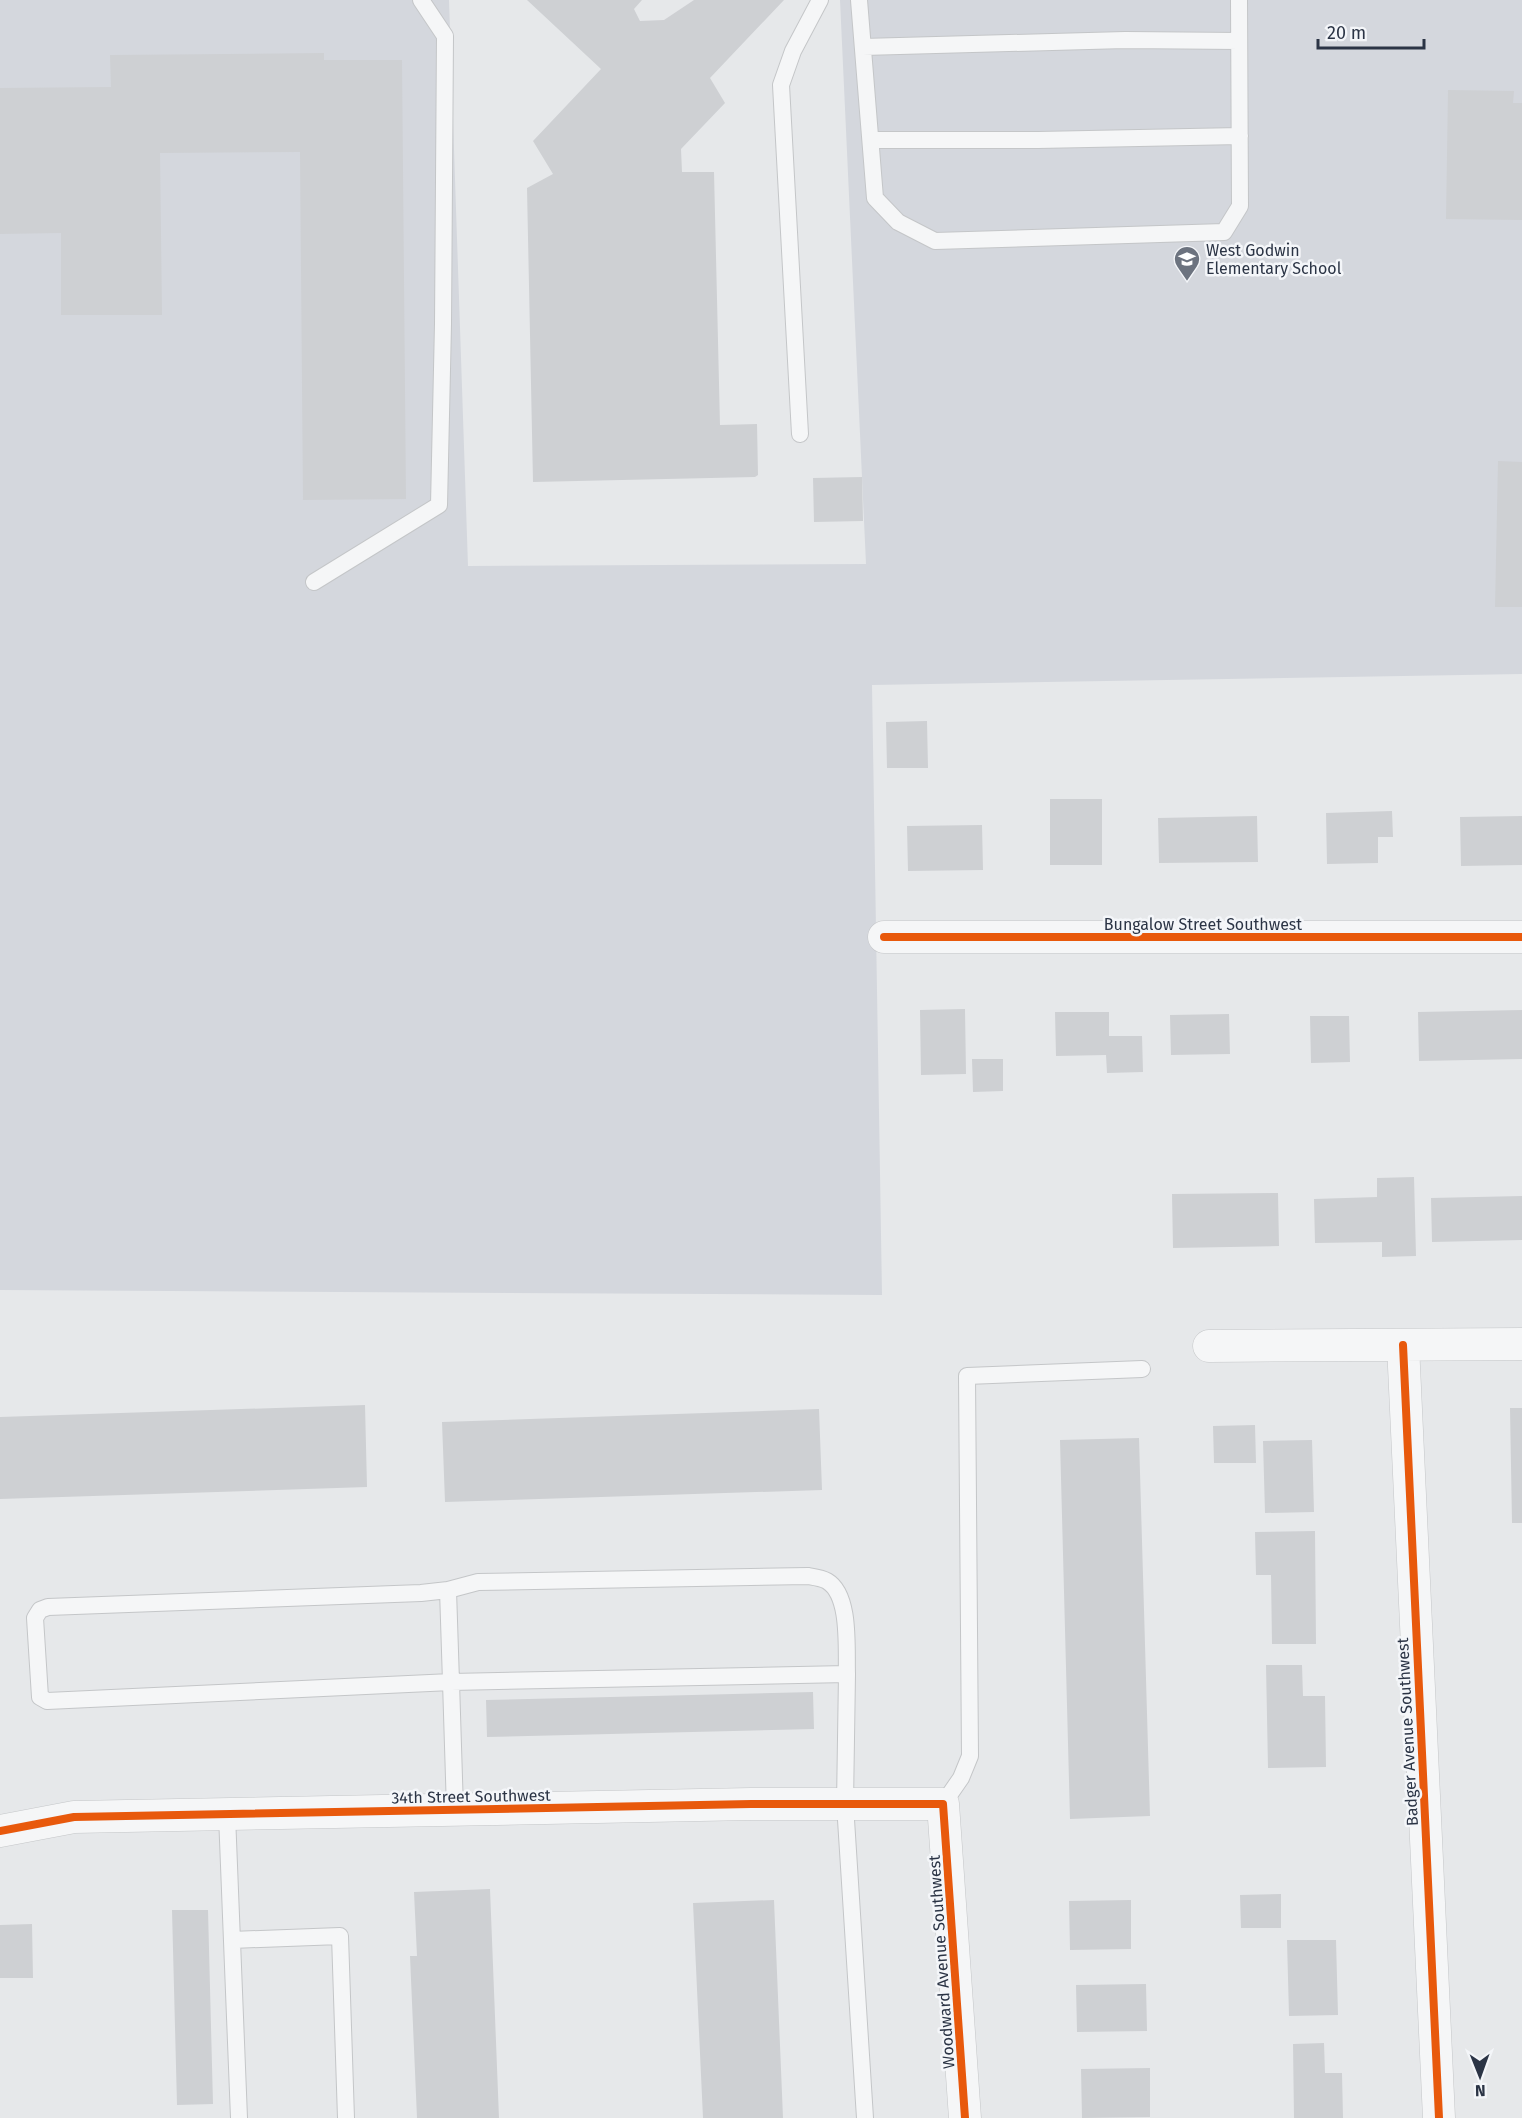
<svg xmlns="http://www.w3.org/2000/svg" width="1522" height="2118" viewBox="0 0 1522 2118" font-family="'Fira Sans',sans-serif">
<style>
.built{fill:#d4d7dd}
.building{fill:#ced0d3}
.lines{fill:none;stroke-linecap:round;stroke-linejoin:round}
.service-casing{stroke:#c4c6c8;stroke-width:18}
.minor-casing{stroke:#c4c6c8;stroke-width:33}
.service{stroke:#f5f6f7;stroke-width:16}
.minor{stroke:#f5f6f7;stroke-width:32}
.cycleway-casing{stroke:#f4f6f9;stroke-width:11}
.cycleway{stroke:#e8590c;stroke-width:8}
.labels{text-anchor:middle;stroke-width:5;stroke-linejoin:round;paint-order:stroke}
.poi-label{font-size:16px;fill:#2b3445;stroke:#f4f6f9;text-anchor:start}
.street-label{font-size:16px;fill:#2b3445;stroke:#f4f6f9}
</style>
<rect width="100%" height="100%" fill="#e6e8ea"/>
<path class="built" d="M0 0H449L468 566 866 564 840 0H1522V674L872 685 882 1295 0 1290Z"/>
<path class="building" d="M527 0H642L634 9 640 21 664 20 694 0H784L710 78 725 103 681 149 682 172H714L720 425 757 424 758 475 755 477 533 482 527 188 553 174 533 141 601 69Z
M324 53V60H402L406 499 303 500 300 152 160 153 162 315H61V233L0 234V88L111 87 110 55Z
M1448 90 1514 91 1513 103H1522V220L1446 219Z
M1498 461 1522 462V607H1495Z
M862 477 863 521 814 522 813 478Z
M927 721 928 768H887L886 722Z
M1050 799H1102V865H1050Z
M1392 811 1393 837H1378V863L1327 864 1326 813Z
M1257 816 1258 862 1159 863 1158 818Z
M1522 816V865L1461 866 1460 817Z
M982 825 983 870 908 871 907 826Z
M965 1009 966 1074 921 1075 920 1010Z
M1522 1010V1059L1419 1061 1418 1012Z
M1055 1012H1109V1036H1142L1143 1072 1107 1073 1106 1055 1056 1056Z
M1229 1014 1230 1054 1171 1055 1170 1015Z
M1310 1016H1349L1350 1062 1311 1063Z
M972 1059H1003V1091L973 1092Z
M1414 1177 1416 1256 1382 1257V1242L1315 1243 1314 1199 1377 1197V1178Z
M1278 1193 1279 1246 1173 1248 1172 1194Z
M1522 1196V1240L1432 1242 1431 1198Z
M365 1405 367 1487 0 1499V1417Z
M1510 1408H1522V1523H1512Z
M819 1409 822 1490 445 1502 442 1422Z
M1255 1425 1256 1463H1214L1213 1426Z
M1139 1438 1150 1816 1070 1819 1060 1440Z
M1312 1440 1314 1512 1265 1513 1263 1441Z
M1315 1531 1316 1644H1272L1271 1575H1256L1255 1532Z
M1266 1665H1302L1303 1696H1325L1326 1767 1268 1768Z
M813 1692 814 1729 487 1737 486 1700Z
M490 1889 499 2118H417L410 1956H417L414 1892Z
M1281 1894V1928H1241L1240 1895Z
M774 1900 783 2118H703L693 1903Z
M1131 1900V1949L1070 1950 1069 1901Z
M172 1910H208L213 2104 177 2105Z
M32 1924 33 1978H0V1925Z
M1287 1940H1336L1338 2015 1289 2016Z
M1146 1984 1147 2031 1077 2032 1076 1985Z
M1324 2043 1325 2073H1342L1343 2118H1294L1293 2044Z
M1150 2068V2117L1082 2118 1081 2069Z"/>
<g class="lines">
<g class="service-casing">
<path id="service" d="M859 0 875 198 898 222 935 241 1224 232 1240 206 1239 0
M863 47 1125 40 1239 41
M871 140H1038L1240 136
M800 434 781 85 793 51 820 0
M314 582 439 505 443 324 445 36 421 0
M448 1590 451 1682 47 1701 40 1697 35 1618 40 1610 48 1607 421 1593Z
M448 1590 478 1582 808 1576C814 1577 822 1578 827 1581 851 1595 846 1649 847 1674
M943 1804 961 1778 970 1756 967 1376 1142 1369
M455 1810 451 1682 847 1674 845 1804 865 2118
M227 1815 239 2118
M232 1940 340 1936 346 2118"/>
</g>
<g class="minor-casing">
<path id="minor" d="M884 937H1522
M1403 1345 1439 2118
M1209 1346 1522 1344
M0 1831 74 1817 751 1804H943L965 2118"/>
</g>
<use href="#service" class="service"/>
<use href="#minor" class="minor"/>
<g class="cycleway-casing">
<path id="cycleway" d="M884 937H1522
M1403 1345 1439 2118
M0 1831 74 1817 751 1804H943L965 2118"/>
</g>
<use href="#cycleway" class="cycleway"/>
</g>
<defs>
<g id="school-pin" transform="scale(1.35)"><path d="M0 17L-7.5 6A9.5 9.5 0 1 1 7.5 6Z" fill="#6c737f" stroke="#f4f6f9"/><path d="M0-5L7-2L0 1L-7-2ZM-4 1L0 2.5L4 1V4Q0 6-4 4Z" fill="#fff"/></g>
</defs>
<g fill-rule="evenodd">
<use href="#school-pin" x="1187" y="259"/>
</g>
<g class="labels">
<g class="poi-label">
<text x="1206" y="256">West Godwin<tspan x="1206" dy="18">Elementary School</tspan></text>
</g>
<g class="street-label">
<text x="1203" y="930">Bungalow Street Southwest</text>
<text transform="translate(1407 1732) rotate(-93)" y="6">Badger Avenue Southwest</text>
<text transform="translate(471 1796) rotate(-1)" y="6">34th Street Southwest</text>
<text transform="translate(941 1962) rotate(-94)" y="6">Woodward Avenue Southwest</text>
</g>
</g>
<g transform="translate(1480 2076) rotate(179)" stroke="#f4f6f9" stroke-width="4.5" paint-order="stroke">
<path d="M0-4.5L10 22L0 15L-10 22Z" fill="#2b3445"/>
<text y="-9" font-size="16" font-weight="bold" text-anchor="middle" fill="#2b3445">N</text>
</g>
<path d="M1318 39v9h106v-9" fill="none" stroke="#2b3445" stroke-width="3"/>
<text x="1327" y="39" font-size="18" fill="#2b3445" stroke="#f4f6f9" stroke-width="4.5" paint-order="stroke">20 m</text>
</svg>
